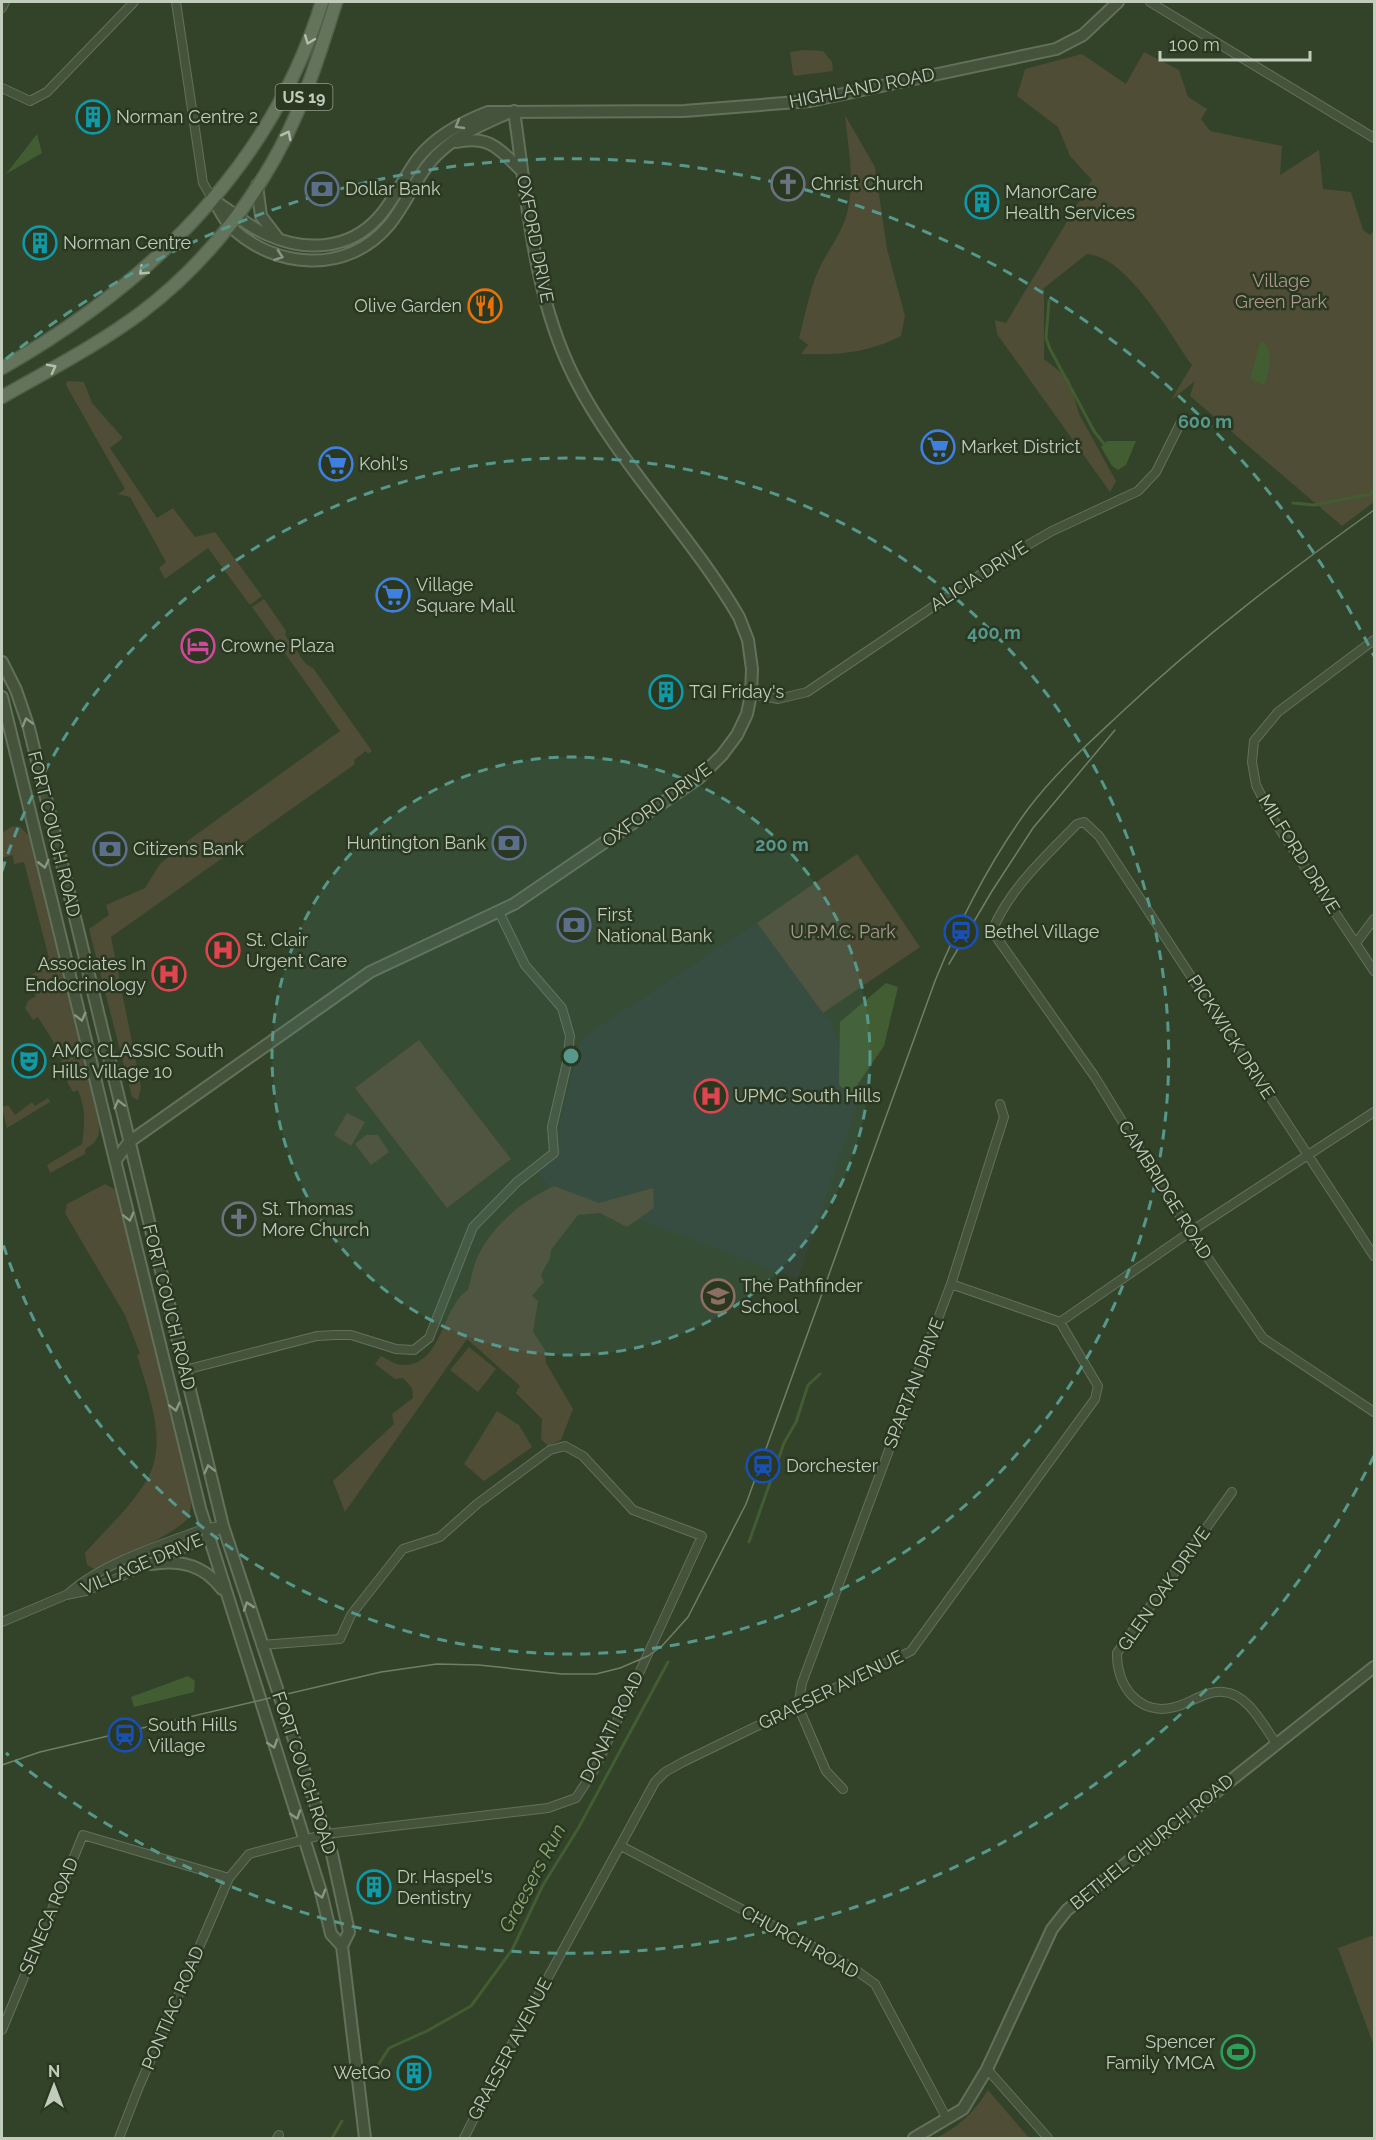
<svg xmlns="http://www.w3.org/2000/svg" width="1376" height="2140" viewBox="0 0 1376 2140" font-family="Raleway,sans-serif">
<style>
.medical{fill:#354437}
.green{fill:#4f4d36}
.water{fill:#425d32}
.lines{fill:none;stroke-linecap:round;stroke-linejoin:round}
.stream{stroke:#425d32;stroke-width:3}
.minor-casing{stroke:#63705b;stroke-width:10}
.tertiary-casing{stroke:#63705b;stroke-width:14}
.primary-casing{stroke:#515f49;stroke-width:15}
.minor{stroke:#45533d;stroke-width:8}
.tertiary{stroke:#45533d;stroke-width:10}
.primary{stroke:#64735b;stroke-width:12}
.tram{stroke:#6e7f64;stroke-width:1.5}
.oneway{stroke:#b3bfac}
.oneway2{stroke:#899682}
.ring{fill:none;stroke:#56988c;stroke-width:3;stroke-dasharray:10 8}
.labels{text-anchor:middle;stroke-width:5;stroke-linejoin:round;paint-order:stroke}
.shield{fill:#2a3821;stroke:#94a08c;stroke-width:1.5}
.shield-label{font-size:16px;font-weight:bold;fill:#c1ccba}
.street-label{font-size:18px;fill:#c1ccba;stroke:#2a3821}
.poi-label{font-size:18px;fill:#c1ccba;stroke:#2a3821;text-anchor:start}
.park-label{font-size:18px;fill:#b0988e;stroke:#2a3821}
.water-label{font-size:20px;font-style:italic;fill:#8aaa75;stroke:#2a3821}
.centre{fill:#56988c;stroke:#2a3821;stroke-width:3}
.ring-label{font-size:18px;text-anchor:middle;font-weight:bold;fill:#56988c;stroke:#2a3821;stroke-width:5;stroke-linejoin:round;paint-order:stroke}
</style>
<rect width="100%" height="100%" fill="#334329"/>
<path class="medical" d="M757 923 831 1023 858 1101 798 1279 549 1186 537 1172 555 1141 581 1039Z"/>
<path class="green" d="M804 50 823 51 832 62 833 71 795 76 793 74 790 52Z
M1144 52 1179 70 1188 97 1207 109 1201 119 1210 131 1282 146 1280 175 1319 150 1323 189 1351 192 1363 230 1370 235 1374 231V502L1342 526 1190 396 1195 381 1171 400 1192 365C1169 333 1128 257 1087 254L1044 288V359L1069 379 1079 414 1116 481 1110 492 997 334 995 320 1006 323 1092 180 1070 156 1058 127 1017 96 1025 69 1082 54 1126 84Z
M845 115 875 167 887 249 905 316 901 336C867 353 840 355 801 354L808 345 799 338C805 316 809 292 818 271 826 253 840 236 846 217 856 184 848 148 845 115Z
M67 381 84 382 92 403 123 438 110 448 157 518 173 508 195 537 215 532 262 596 250 605 208 548 165 579 159 568 166 562 130 497 118 494 125 489 66 385Z
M264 599 286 631 285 635 306 664 313 668 372 751 368 754 366 751 354 760 355 764 111 937 141 1087 138 1100 132 1097 89 929 109 915 106 905 145 888 160 864 186 842 340 731 252 607Z
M19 826 29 836 99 1122C100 1136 98 1142 85 1149V1154L50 1173 47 1165 82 1144C85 1122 86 1110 78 1090L73 1092 61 1071 65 1066 56 1053 59 1051 38 1017 33 1020 25 1008 28 1001 36 996 25 979 41 969 40 960 49 958 24 862 14 864 13 855 2 858V833L11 827Z
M857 854 920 947 823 1013 757 923Z
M419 1040 511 1159 447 1208 355 1088Z
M48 1098 50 1102 7 1128 2 1107 8 1105 15 1115 32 1102 35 1106Z
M347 1113 365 1122 351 1146 334 1135Z
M366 1135H378L389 1152 371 1165 355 1144Z
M105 1184 116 1190 192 1502C190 1507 191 1514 187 1519 179 1531 110 1565 95 1569L87 1565 85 1553C106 1529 133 1505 148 1478 168 1441 148 1392 137 1355L140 1354 125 1315 65 1213 67 1204Z
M554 1186 599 1203 653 1188 654 1208 627 1227 600 1213 578 1215 551 1250 550 1258 541 1275 544 1282 532 1296 538 1301 533 1332 545 1350 546 1363 573 1409 561 1440 548 1446 541 1439 542 1419 516 1393 520 1386 467 1339 345 1512 333 1481 394 1424 392 1414 413 1398 412 1388 403 1378 395 1379 375 1364 381 1356C387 1359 396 1365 403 1365 443 1366 442 1305 468 1290 471 1279 473 1265 479 1254 493 1225 525 1199 554 1186Z
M469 1347 496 1369 478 1392 450 1370Z
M497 1411 519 1425 532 1447 484 1481 464 1464Z
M1374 1935V2046L1338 1948Z
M988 2090 1029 2138H936C959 2127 974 2112 988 2090Z"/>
<path class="water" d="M37 134 42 153 6 174Z
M1263 341C1274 354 1270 370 1264 385L1250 379 1260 342Z
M1107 441H1136L1126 465 1118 470 1112 466 1101 447Z
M886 983 898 987 884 1046 851 1094 839 1085 840 1022Z
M188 1676 195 1681 194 1692 134 1707 131 1697Z"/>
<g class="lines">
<path class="stream" d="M1049 301 1046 338 1050 349 1094 431 1104 444
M1293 503 1314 505 1371 494 1374 490
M749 1542 784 1443 796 1422 808 1385 820 1374
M379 2064 389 2048 427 2031 471 2006 512 1950 543 1885 579 1827 668 1662
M332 2138 342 2121"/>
<g class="minor-casing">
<path id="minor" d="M176 2 203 183 213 200
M1150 2 1374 138
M2 8 5 2
M2 88 30 101 47 92 134 2
M1374 640 1278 712 1254 741 1252 762 1256 785 1273 819 1374 971
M751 694 778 699 807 692 1005 558 1052 531 1138 491 1156 472 1182 420
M1356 943 1374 919
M1374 1256 1099 836 1084 822 1077 824C1045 857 1010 888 992 931L1095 1077 1190 1232 1263 1338 1374 1412
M1060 1322 1190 1232 1374 1112
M185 1370 317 1336 335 1335H351L396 1349 414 1350 429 1338 473 1227 517 1182 554 1153 552 1127 567 1063 570 1036 562 1008 525 965 499 912
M1232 1492 1117 1653C1116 1685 1139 1717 1175 1707 1191 1703 1206 1690 1224 1692 1248 1694 1263 1725 1276 1743
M68 1594C102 1563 163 1544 206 1528L223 1526
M2 1622 66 1595 86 1591 151 1564 208 1537 223 1526
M843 1789 826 1771 798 1706 802 1683 951 1284 1004 1117 1000 1104
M621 1846 850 1966 875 1984 947 2119
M2 2030 83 1835 229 1878
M987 2069 1048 2138
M119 2138 138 2089 229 1878 249 1854 326 1834 548 1808 576 1798 596 1767 702 1536 633 1510 583 1456 565 1446 550 1450 477 1504 440 1537 403 1549 351 1615 340 1639 261 1645
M277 2138 279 2135
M464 2138 516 2036 655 1782 665 1772 683 1762 911 1651 1095 1399 1098 1386 1060 1322 951 1284"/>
</g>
<g class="tertiary-casing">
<path id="tertiary" d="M456 142C490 135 499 149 522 171
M257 185 261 216 277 237
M213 200C232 211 248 227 268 235 305 252 349 250 378 218 395 200 404 176 419 157 437 135 462 122 488 112L684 111 810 101 1056 49 1083 35 1118 2
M216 204C220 211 225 221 231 227 275 269 347 275 389 225 408 202 418 171 441 151 461 133 484 124 508 113
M2 662 16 690 29 728 223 1526 332 1854 349 1932 342 1946
M2 697 200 1508 321 1892 331 1934 342 1946 365 2138
M116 1160 129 1142 370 972 514 904 699 778 722 755 737 735 747 714 751 694 752 669 748 640 739 617C690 533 618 464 574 377 533 295 527 200 514 111
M151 1564C180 1559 204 1565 222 1589
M914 2138 963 2109 987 2069 1052 1929 1067 1910 1374 1667"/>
</g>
<g class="primary-casing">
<path id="primary" d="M2 368C149 284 271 168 322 2
M2 397C49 370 98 345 142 312 208 262 264 190 297 113 313 77 324 39 336 2"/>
</g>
<use href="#minor" class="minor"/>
<use href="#tertiary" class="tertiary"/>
<use href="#primary" class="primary"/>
<path class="tram" d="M949 964 992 891 1033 828 1115 730
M2 1765 40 1752 381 1672 437 1664 479 1665 562 1674H596L620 1668 648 1656 662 1646 688 1617 746 1504 935 981C959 922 990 861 1028 809 1055 773 1090 742 1123 711 1202 637 1286 573 1374 510"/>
</g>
<defs><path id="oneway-chevron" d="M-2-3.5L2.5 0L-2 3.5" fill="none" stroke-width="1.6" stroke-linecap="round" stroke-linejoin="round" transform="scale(1.5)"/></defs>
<g class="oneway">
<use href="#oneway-chevron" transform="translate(309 40) rotate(111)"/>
<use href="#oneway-chevron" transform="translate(287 135) rotate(-63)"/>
<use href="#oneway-chevron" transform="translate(143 271) rotate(137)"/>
<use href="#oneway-chevron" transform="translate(52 368) rotate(-28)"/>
</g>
<g class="oneway2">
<use href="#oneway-chevron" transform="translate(459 125) rotate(150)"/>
<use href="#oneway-chevron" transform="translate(279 256) rotate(19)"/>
<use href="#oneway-chevron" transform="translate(27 722) rotate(-106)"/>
<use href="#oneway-chevron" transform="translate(44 864) rotate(77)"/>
<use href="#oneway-chevron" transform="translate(81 1017) rotate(76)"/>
<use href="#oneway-chevron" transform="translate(119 1104) rotate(-104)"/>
<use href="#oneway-chevron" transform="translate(129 1217) rotate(76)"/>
<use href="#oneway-chevron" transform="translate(175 1407) rotate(76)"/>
<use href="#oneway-chevron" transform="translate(209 1469) rotate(-104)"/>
<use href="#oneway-chevron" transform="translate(248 1606) rotate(-109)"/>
<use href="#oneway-chevron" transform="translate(273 1744) rotate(72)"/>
<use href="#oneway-chevron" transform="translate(296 1815) rotate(72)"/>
<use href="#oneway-chevron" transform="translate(321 1894) rotate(74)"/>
</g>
<circle cx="571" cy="1056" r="299" fill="#56988c" fill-opacity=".12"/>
<g class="ring">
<circle cx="571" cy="1056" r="299"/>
<path d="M2 871A598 598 0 1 1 2 1241"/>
<path d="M1374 1456A897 897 0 0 1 6 1753M6 359A897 897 0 0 1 1374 656"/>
</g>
<defs>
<g id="building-ring" transform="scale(1.725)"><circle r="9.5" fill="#2a3821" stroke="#0f9aa8" stroke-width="1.5"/><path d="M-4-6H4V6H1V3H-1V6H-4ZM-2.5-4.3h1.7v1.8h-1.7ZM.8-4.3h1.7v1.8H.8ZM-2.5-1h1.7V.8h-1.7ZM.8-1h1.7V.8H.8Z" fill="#0f9aa8"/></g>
<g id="church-ring" transform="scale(1.725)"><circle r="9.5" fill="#2a3821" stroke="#6b7280" stroke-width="1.5"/><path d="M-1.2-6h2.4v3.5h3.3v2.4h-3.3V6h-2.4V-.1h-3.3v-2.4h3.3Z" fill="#6b7280"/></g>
<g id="bank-ring" transform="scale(1.725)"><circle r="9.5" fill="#2a3821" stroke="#5c6f8a" stroke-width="1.5"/><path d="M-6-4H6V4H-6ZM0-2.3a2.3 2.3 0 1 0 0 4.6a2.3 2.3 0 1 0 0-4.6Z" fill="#5c6f8a"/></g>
<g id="restaurant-ring" transform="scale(1.725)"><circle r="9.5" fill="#2a3821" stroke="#e8710a" stroke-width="1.5"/><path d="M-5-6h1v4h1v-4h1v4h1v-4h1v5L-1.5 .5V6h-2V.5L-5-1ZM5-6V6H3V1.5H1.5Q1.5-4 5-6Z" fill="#e8710a"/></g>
<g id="supermarket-ring" transform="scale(1.725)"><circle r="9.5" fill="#2a3821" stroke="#3f7fe0" stroke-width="1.5"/><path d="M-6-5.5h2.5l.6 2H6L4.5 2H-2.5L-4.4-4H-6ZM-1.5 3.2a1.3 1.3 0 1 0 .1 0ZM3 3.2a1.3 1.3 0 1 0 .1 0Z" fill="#3f7fe0"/></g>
<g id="hotel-ring" transform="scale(1.725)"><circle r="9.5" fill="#2a3821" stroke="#d1479c" stroke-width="1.5"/><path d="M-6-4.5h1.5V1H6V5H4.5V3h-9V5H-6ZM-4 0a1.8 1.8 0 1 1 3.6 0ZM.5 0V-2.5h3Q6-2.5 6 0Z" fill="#d1479c"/></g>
<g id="station-ring" transform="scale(1.725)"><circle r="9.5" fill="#2a3821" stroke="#1a4fb4" stroke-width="1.5"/><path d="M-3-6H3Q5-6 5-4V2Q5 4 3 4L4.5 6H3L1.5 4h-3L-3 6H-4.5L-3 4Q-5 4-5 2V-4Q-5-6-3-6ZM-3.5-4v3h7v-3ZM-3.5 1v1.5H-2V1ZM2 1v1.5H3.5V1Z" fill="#1a4fb4"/></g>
<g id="hospital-ring" transform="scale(1.725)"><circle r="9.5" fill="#2a3821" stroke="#e0444e" stroke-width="1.5"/><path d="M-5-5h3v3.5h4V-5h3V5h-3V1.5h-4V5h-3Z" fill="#e0444e"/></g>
<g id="theatre-ring" transform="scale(1.725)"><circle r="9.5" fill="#2a3821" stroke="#0f9aa8" stroke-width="1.5"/><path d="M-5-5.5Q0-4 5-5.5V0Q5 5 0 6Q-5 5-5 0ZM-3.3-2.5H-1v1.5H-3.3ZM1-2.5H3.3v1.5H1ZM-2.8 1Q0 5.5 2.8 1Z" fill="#0f9aa8"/></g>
<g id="school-ring" transform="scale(1.725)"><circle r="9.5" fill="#2a3821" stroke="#8d6e63" stroke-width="1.5"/><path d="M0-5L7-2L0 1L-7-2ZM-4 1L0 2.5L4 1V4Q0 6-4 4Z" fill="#8d6e63"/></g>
<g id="stadium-ring" transform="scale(1.725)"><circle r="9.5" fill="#2a3821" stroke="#2e9e5b" stroke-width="1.5"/><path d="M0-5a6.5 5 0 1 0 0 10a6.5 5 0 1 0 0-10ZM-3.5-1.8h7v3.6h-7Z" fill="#2e9e5b"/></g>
</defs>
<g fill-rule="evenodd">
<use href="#building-ring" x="93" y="117"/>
<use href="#church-ring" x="788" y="184"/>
<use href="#bank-ring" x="322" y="189"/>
<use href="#building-ring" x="982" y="202"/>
<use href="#building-ring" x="40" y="243"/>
<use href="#restaurant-ring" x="485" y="306"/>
<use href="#supermarket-ring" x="938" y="447"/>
<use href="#supermarket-ring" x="336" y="464"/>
<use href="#supermarket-ring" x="393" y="595"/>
<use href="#hotel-ring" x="198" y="646"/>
<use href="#building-ring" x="666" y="692"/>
<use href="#bank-ring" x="509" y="843"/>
<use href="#bank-ring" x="110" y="849"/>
<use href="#bank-ring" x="574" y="925"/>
<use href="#station-ring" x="961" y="932"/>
<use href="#hospital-ring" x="223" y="950"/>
<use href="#hospital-ring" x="169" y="974"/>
<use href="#theatre-ring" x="29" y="1061"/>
<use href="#hospital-ring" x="711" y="1096"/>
<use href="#church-ring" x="239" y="1219"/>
<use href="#school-ring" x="718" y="1296"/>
<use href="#station-ring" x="763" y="1466"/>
<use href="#station-ring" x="125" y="1735"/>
<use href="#building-ring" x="374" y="1887"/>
<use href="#stadium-ring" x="1238" y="2052"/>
<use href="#building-ring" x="414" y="2073"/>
</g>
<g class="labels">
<rect class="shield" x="275.5" y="84" width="57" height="26" rx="4.5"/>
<g class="shield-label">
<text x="304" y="103">US 19</text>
</g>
<g class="street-label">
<text transform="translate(862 88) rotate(-11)" y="6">HIGHLAND ROAD</text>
<text transform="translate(535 239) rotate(79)" y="6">OXFORD DRIVE</text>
<text transform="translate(979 576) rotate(-33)" y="6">ALICIA DRIVE</text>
<text transform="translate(657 805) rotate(-36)" y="6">OXFORD DRIVE</text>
<text transform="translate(54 834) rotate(76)" y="6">FORT COUCH ROAD</text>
<text transform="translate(1299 854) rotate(58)" y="6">MILFORD DRIVE</text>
<text transform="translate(1231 1037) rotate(57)" y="6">PICKWICK DRIVE</text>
<text transform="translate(1165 1190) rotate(58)" y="6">CAMBRIDGE ROAD</text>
<text transform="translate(169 1307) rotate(76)" y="6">FORT COUCH ROAD</text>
<text transform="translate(914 1383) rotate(-69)" y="6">SPARTAN DRIVE</text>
<text transform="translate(142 1564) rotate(-23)" y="6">VILLAGE DRIVE</text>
<text transform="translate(1164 1589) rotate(-55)" y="6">GLEN OAK DRIVE</text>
<text transform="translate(831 1690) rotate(-26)" y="6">GRAESER AVENUE</text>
<text transform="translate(612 1727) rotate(-64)" y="6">DONATI ROAD</text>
<text transform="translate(304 1773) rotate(72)" y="6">FORT COUCH ROAD</text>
<text transform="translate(1152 1842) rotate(-39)" y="6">BETHEL CHURCH ROAD</text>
<text transform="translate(49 1916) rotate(-67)" y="6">SENECA ROAD</text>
<text transform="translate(800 1942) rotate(29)" y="6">CHURCH ROAD</text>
<text transform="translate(173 2008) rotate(-67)" y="6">PONTIAC ROAD</text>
<text transform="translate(510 2049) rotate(-62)" y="6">GRAESER AVENUE</text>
</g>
<g class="poi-label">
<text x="116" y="123">Norman Centre 2</text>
<text x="811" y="190">Christ Church</text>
<text x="345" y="195">Dollar Bank</text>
<text x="1005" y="198">ManorCare<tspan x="1005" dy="21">Health Services</tspan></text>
<text x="63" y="249">Norman Centre</text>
<text x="462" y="312" text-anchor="end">Olive Garden</text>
<text x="961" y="453">Market District</text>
<text x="359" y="470">Kohl's</text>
<text x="416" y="591">Village<tspan x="416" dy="21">Square Mall</tspan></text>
<text x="221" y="652">Crowne Plaza</text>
<text x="689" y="698">TGI Friday's</text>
<text x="486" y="849" text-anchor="end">Huntington Bank</text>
<text x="133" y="855">Citizens Bank</text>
<text x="597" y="921">First<tspan x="597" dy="21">National Bank</tspan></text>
<text x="984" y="938">Bethel Village</text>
<text x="246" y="946">St. Clair<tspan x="246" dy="21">Urgent Care</tspan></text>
<text x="146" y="970" text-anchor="end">Associates In<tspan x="146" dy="21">Endocrinology</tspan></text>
<text x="52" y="1057">AMC CLASSIC South<tspan x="52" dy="21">Hills Village 10</tspan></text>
<text x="734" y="1102">UPMC South Hills</text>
<text x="262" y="1215">St. Thomas<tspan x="262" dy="21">More Church</tspan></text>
<text x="741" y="1292">The Pathfinder<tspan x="741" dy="21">School</tspan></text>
<text x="786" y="1472">Dorchester</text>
<text x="148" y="1731">South Hills<tspan x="148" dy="21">Village</tspan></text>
<text x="397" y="1883">Dr. Haspel's<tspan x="397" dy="21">Dentistry</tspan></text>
<text x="1215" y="2048" text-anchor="end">Spencer<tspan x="1215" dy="21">Family YMCA</tspan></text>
<text x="391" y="2079" text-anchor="end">WetGo</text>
</g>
<g class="park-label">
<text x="1281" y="287">Village<tspan x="1281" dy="21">Green Park</tspan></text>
<text x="843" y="938">U.P.M.C. Park</text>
</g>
<g class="water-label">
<text transform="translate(532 1878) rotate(-62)" y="7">Graesers Run</text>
</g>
</g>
<circle cx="571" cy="1056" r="9" class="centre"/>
<g class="ring-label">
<text x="1205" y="428">600 m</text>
<text x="994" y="639">400 m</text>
<text x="782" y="851">200 m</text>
</g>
<rect width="1376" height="2140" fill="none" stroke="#c1ccba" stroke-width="6"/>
<g transform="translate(54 2086)" stroke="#2a3821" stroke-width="4.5" paint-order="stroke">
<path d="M0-4.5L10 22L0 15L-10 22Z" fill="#c1ccba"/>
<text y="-9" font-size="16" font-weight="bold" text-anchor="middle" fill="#c1ccba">N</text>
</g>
<path d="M1160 51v9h150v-9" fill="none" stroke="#c1ccba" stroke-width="3"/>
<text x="1169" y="51" font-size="18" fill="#c1ccba" stroke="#2a3821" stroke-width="4.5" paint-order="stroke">100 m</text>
</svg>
